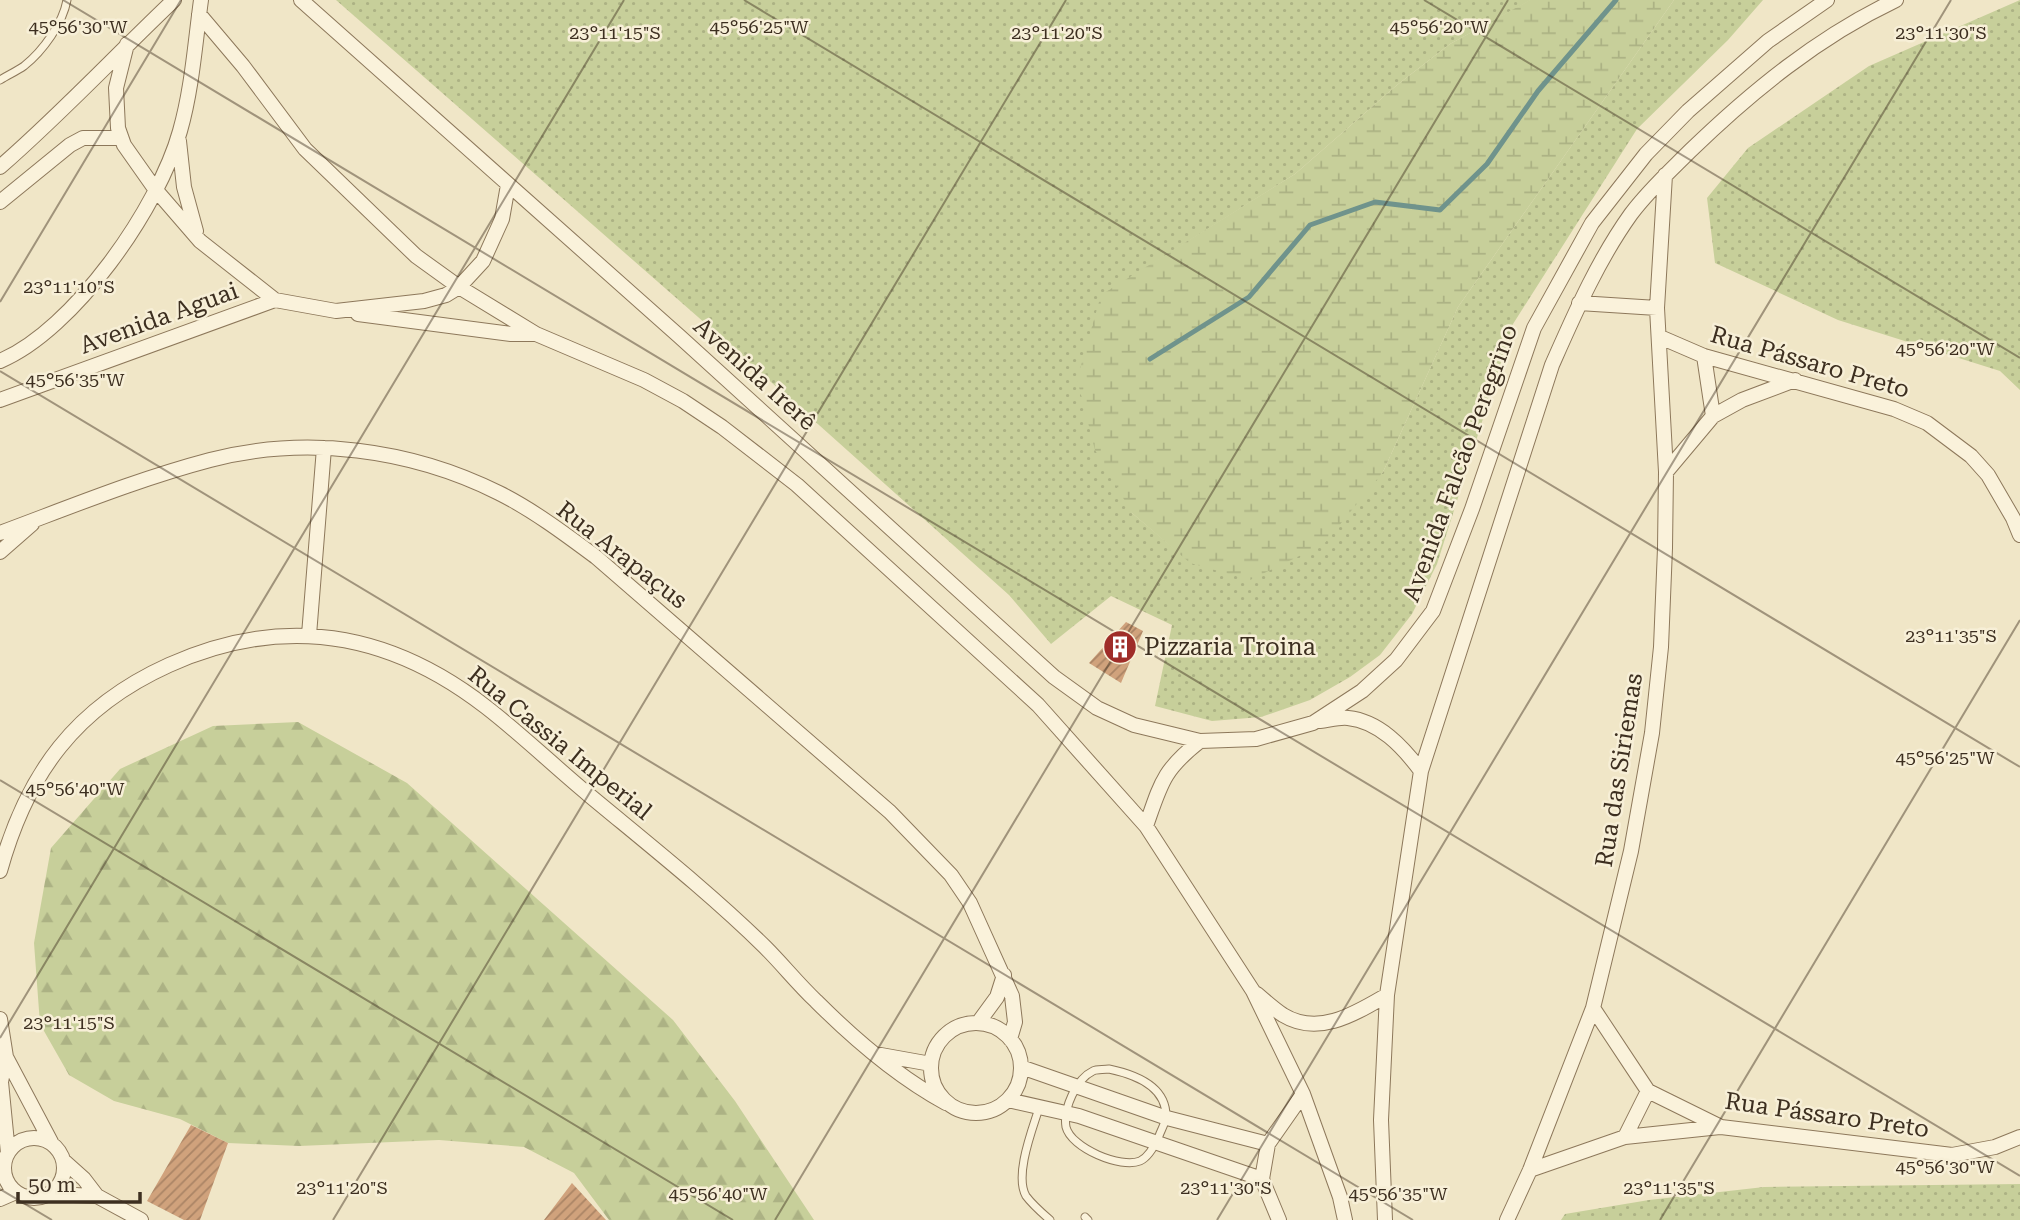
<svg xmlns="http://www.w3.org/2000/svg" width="2020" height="1220" viewBox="0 0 2020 1220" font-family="'Roboto Serif',serif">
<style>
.grass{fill:url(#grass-dots)}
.forest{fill:url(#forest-firs)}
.wetland{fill:url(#wetland-marsh)}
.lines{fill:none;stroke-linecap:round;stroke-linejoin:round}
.stream{stroke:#6f938c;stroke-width:5}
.building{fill:url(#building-hatch)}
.service-casing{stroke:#8d785b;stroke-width:9}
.minor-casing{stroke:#8d785b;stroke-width:16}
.service{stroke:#faf2db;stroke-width:7}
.minor{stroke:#faf2db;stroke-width:14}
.ticks{fill:none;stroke:#3d2f20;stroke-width:2;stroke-opacity:0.45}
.labels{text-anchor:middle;stroke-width:5;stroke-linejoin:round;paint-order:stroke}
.street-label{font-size:24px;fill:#3d2f20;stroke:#f7efd7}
.poi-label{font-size:24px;fill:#3d2f20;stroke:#f7efd7;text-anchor:start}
.ticks-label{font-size:18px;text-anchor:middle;fill:#3d2f20;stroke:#f7efd7;stroke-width:5;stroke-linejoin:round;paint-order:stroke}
</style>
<defs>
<pattern id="grass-dots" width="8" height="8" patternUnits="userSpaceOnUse" patternTransform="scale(1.75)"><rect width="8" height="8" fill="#c7cf9a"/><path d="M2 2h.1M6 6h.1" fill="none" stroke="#acb284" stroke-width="1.8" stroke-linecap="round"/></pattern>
<pattern id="forest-firs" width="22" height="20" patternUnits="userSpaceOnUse" patternTransform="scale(1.75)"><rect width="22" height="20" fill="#c7cf9a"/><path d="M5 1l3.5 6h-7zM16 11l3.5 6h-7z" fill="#acb284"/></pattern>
<pattern id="wetland-marsh" width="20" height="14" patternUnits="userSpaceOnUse" patternTransform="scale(1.75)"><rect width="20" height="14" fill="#c7cf9a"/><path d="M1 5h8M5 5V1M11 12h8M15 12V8" fill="none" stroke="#acb284"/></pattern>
<pattern id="building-hatch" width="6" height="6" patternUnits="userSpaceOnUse" patternTransform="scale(1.75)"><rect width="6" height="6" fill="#d0a27c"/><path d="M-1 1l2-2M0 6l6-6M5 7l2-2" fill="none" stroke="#aa8465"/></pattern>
</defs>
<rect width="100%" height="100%" fill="#f0e6c7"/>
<path class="grass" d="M336 0H1531L1450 44 1397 85 1295 174 1101 296 1132 513 1190 562 1250 579 1383 472 1458 307 1674 0H1763L1728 40 1637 129 1513 324 1437 564 1412 614 1380 655 1350 677 1310 700 1261 717 1212 721 1155 706 1172 625 1111 596 1051 644 1009 595 706 324Z
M2020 0V390L2000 371 1838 320 1715 263 1707 198 1748 148 1869 66Z
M2020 1184V1220H1561L1565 1214 1649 1200 1764 1187Z"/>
<path class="forest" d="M298 722 407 783 673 1020 735 1101 814 1220H609L574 1173 524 1147 439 1140 299 1146 228 1143 180 1119 114 1101 69 1075 40 1024 34 943 51 848 120 769 213 726Z"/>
<path class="wetland" d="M1530 0H1674L1458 307 1383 472 1324 544 1250 580 1190 563 1132 513 1095 450 1077 379 1101 295 1295 174 1397 85 1450 44Z"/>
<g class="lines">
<path class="stream" d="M1150 359 1249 297 1310 225 1375 202 1440 210 1487 164 1538 91 1616 0"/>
</g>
<path class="building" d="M1126 622 1143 631 1121 683 1089 663Z
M191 1125 228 1143 200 1220H184L147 1201Z
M572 1183 606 1220H544Z"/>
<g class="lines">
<g class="service-casing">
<path id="service" d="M0 80C8 75 17 71 24 66 43 51 63 23 67 0
M1109 1069C1133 1074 1166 1085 1166 1116 1166 1122 1161 1130 1159 1136 1155 1145 1149 1157 1140 1161 1121 1169 1071 1148 1066 1127 1063 1109 1076 1079 1093 1071 1097 1069 1103 1070 1109 1069Z
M1039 1108C1033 1128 1014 1175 1026 1196 1032 1204 1042 1213 1050 1220
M1085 1217 1088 1220"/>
</g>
<g class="minor-casing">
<path id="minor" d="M301 0 679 336 1054 677 1097 708 1134 725 1200 741 1256 739 1313 723 1362 691 1396 660 1433 611 1472 509 1534 328 1592 223 1646 154 1688 111 1768 41 1827 0
M199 14 243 66 305 149 416 256 459 287 536 334 644 380 683 401 722 427 797 485 1038 705 1146 826 1253 991 1303 1094 1340 1197 1345 1220
M127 44 116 88 118 128 124 145 155 189 200 241 275 300
M179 141 184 187 196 231
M0 167C61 114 116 55 174 0
M0 202 70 145 83 138H121
M1579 303 1657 308
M358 314 511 334H536
M1660 337 1704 356 1894 409 1927 423 1971 456 1988 475 2013 518 2020 535
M0 361C74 330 159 207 180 131 192 89 195 44 201 0
M0 400 275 300 336 311 424 301 446 295 459 287 483 261 502 219 508 185
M1713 416 1742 400 1795 380
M1666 472 1713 416 1704 356
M0 533C70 507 138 479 210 460 306 435 411 449 499 493 533 510 565 534 596 557L890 812 951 875 970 903 1012 996 1015 1022 1010 1039
M0 552 32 524
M309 635 324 448
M1320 721C1329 720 1339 717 1348 718 1379 721 1403 747 1421 771
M1146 826C1161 783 1163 770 1200 741
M0 871C27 773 76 707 169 665 283 614 388 631 486 707 521 734 554 766 589 795 648 844 710 893 765 947 783 965 798 984 816 1001 855 1040 898 1077 946 1103
M1257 994C1265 1001 1274 1009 1283 1015 1319 1037 1356 1013 1387 995
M1593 1008 1648 1091 1721 1127 1952 1155 1995 1147 2020 1137
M0 1019 6 1057 51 1142
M978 1023 997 997 1004 975
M931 1068a45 45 0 1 1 90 0a45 45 0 1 1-90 0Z
M881 1055 931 1064
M6 1057 1 1082 8 1153
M1021 1067 1167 1118 1268 1144
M1008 1100 1079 1116 1262 1179
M1625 1137 1720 1127
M4 1168a30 30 0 1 1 60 0a30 30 0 1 1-60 0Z
M65 1162 84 1179 97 1196 141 1220
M1530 1170 1625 1137 1648 1091
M50 1194 97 1196
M0 1199 16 1192
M1279 1220 1262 1179 1268 1144 1303 1094
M1385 1220 1381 1120 1387 995 1421 771 1552 365C1575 313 1598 260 1631 214 1648 191 1670 171 1690 151 1751 92 1818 37 1896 0
M1507 1220 1530 1170 1593 1008 1631 851 1652 733 1661 647 1665 548 1666 472 1657 308 1665 175"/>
</g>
<use href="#service" class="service"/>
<use href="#minor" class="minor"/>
</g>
<path class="ticks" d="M63 0 2020 1176M744 0 2020 767M1424 0 2020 358M0 302 181 0M0 371 1413 1220M0 780 733 1220M0 1038 624 0M0 1189 52 1220M333 1220 1066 0M775 1220 1508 0M1217 1220 1951 0M1660 1220 2020 620"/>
<defs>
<g id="building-disc" transform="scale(1.75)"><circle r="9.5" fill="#9f2d29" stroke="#f7efd7"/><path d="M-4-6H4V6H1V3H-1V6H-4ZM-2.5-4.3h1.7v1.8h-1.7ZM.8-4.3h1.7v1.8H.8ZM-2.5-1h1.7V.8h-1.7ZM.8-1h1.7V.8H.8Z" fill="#fff"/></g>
</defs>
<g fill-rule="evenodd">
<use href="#building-disc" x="1120" y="647"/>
</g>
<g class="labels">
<g class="street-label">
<text transform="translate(159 318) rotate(-20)" y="8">Avenida Aguai</text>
<text transform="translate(1810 362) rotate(16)" y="8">Rua Pássaro Preto</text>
<text transform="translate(755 374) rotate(42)" y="8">Avenida Irerê</text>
<text transform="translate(1460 463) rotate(-70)" y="8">Avenida Falcão Peregrino</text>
<text transform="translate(622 555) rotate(38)" y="8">Rua Arapaçus</text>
<text transform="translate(560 743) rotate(39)" y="8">Rua Cassia Imperial</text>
<text transform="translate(1619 770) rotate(-81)" y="8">Rua das Siriemas</text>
<text transform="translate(1827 1115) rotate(8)" y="8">Rua Pássaro Preto</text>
</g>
<g class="poi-label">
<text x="1144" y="655">Pizzaria Troina</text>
</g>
</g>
<g class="ticks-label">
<text x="1439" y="33">45°56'20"W</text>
<text x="78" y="33">45°56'30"W</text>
<text x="759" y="33">45°56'25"W</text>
<text x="615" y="39">23°11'15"S</text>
<text x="1057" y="39">23°11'20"S</text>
<text x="1941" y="39">23°11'30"S</text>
<text x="69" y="293">23°11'10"S</text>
<text x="1945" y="355">45°56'20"W</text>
<text x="75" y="386">45°56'35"W</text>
<text x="1951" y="642">23°11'35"S</text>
<text x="1945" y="764">45°56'25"W</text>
<text x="75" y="795">45°56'40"W</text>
<text x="69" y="1029">23°11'15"S</text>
<text x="1945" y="1173">45°56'30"W</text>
<text x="342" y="1194">23°11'20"S</text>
<text x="1226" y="1194">23°11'30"S</text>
<text x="1669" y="1194">23°11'35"S</text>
<text x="718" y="1200">45°56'40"W</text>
<text x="1398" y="1200">45°56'35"W</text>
</g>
<path d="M18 1192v10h122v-10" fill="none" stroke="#3d2f20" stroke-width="3.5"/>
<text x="28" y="1192" font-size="21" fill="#3d2f20" stroke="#f7efd7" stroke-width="5" paint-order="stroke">50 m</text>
</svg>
